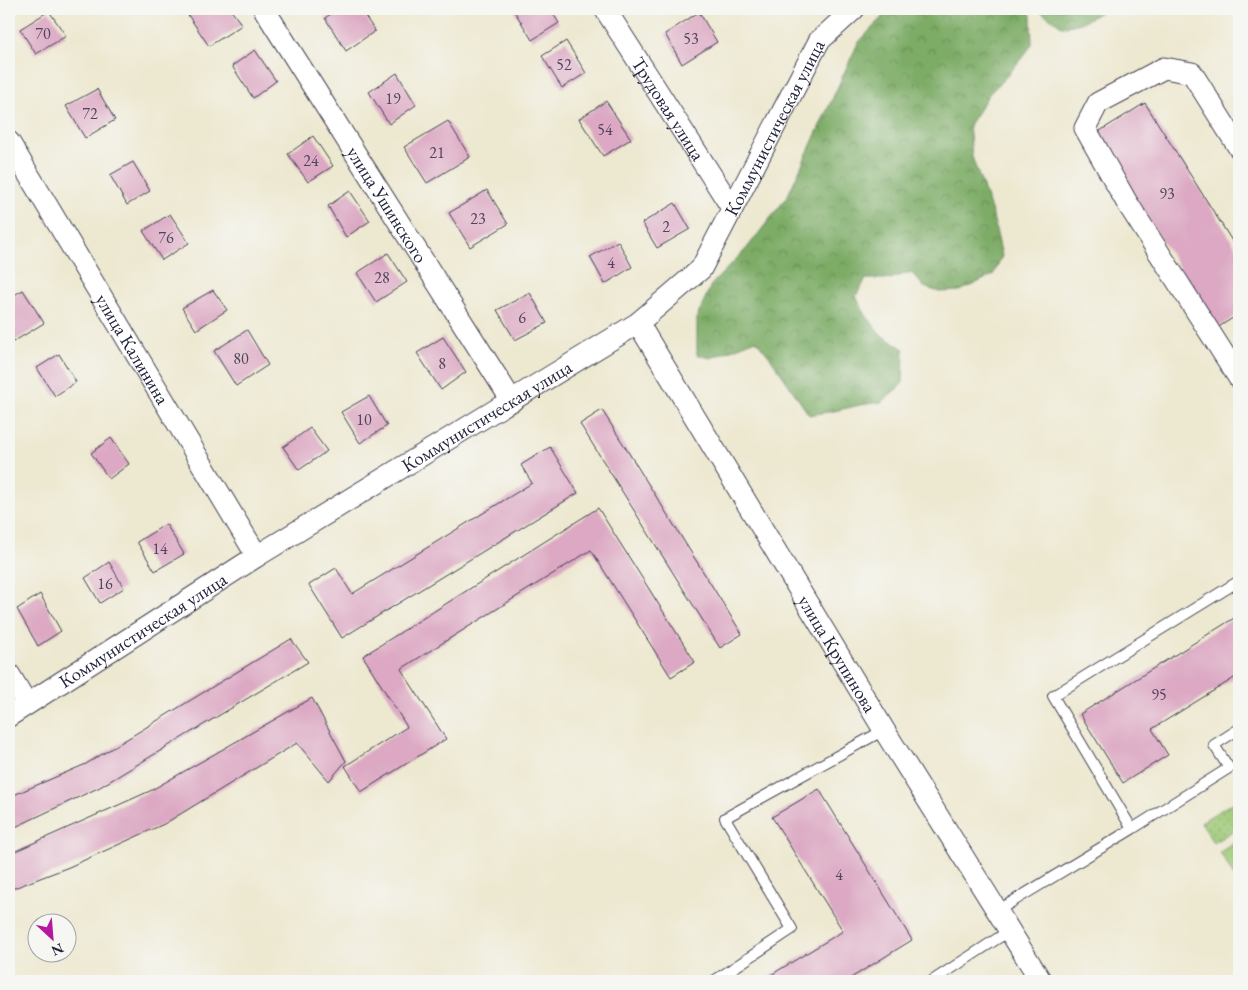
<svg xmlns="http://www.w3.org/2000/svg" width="1248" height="990" viewBox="0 0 1248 990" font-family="'EB Garamond',serif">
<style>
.grass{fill:url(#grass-dots);stroke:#5f7558}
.forest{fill:url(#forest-crowns);stroke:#506750}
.pitch{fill:#9cc875;stroke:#5f7558}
.building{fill:#dca8c3}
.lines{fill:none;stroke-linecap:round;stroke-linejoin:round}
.lane-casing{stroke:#404051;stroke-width:12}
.street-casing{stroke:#404051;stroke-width:23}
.lane{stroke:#fff;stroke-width:10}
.street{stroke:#fff;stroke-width:21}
.labels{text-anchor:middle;stroke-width:4;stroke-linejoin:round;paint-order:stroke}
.number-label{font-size:16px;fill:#50445d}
.street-label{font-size:19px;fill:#22223b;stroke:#f6f6f2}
</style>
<defs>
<pattern id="grass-dots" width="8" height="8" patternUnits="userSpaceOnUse" patternTransform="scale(1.25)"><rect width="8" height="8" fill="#9cc875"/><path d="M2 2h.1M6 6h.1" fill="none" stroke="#7fa261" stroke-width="1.8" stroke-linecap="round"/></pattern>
<pattern id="forest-crowns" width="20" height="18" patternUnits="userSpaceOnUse" patternTransform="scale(1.25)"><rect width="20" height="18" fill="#7dac66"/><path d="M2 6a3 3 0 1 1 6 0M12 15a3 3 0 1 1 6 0" fill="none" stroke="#668c55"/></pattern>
</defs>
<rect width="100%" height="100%" fill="#f6f6f2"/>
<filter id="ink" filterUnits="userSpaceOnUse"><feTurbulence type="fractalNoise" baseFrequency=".02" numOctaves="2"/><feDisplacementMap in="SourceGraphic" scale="10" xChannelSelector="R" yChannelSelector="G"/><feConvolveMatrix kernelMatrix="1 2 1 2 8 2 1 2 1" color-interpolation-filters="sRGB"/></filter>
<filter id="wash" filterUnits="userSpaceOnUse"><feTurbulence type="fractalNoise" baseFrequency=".0096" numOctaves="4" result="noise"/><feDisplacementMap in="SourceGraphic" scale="20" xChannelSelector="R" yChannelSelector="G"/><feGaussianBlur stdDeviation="1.12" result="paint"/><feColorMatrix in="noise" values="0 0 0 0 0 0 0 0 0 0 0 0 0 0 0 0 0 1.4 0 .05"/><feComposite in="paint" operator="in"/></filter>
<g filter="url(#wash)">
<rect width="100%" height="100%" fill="#ede8d0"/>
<path class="grass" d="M1239 799V827L1213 843 1201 822Z"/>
<path class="forest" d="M890 9H1027L1031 15 1032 45 1008 75 989 94 969 125 972 157 992 212 1002 256 993 275 960 291 939 292 924 287 911 272 890 279H866L856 296 863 311 881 335 904 349 903 383 882 402 860 405 834 411 809 415 772 360 756 340 711 358 697 355V317L711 285 747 248 787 197 858 43Z
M1037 9H1106L1081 23 1063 27Z"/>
<path class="pitch" d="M1239 840V885L1220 852Z"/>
<g id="blocks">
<path class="building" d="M198 9H230L242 25 209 46 188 15Z
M338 9H360L375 31 346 51 325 18Z
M513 9H550L559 23 532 40Z
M49 11 66 36 36 54 20 29Z
M699 12 717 42 682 64 665 34Z
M566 41 586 73 562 88 542 56Z
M255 50 276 81 253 98 232 66Z
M397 73 416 105 389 124 369 92Z
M97 89 115 120 85 138 66 106Z
M606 101 631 139 603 156 579 119Z
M1145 103 1239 252V314L1217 328 1095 134Z
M448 121 470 157 427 183 404 147Z
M313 136 333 166 308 182 288 154Z
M133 162 150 191 127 205 110 175Z
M487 190 508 224 470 247 449 213Z
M350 191 370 221 346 237 328 206Z
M675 203 690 229 657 248 642 223Z
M170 214 189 243 162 260 143 231Z
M618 241 632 267 605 284 590 257Z
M388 253 407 282 376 302 357 273Z
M23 290 44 323 13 342 9 334V298Z
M213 290 227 310 196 330 182 308Z
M530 293 547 323 515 340 497 310Z
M247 330 268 365 236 386 214 351Z
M443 337 466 372 441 390 417 353Z
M59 354 76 382 55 396 37 368Z
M369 396 387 426 360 443 341 412Z
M602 410 742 634 720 648 580 424Z
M310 428 327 451 299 470 283 447Z
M111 438 129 464 109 479 91 453Z
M550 447 578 493 342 638 309 585 336 568 352 594 532 483 521 465Z
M598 508 695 662 671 677 591 550 401 669 446 739 361 792 345 766 407 727 363 656Z
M166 524 184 554 155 571 137 542Z
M109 562 124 588 100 603 85 578Z
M40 594 61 631 38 646 17 609Z
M1239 615V675L1152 729 1168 755 1123 783 1080 714Z
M291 639 308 662 100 787 9 830V797L86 764Z
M312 698 346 761 329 781 297 743 164 824 69 867 9 890V854L150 791Z
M819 789 912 940 846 981H761L843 931 772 817Z"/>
</g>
</g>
<g filter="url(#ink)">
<use href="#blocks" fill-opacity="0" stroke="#404051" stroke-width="1"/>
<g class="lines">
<g class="lane-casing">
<path id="lane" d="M1132 829 1229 768 1214 745 1239 729
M997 911 1132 829 1053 696 1239 581
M714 981 792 929 725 818 884 730
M932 981 1009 931"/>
</g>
<g class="street-casing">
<g id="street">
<path id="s1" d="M264 9 512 401"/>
<path id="s2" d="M605 9 732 208"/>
<path id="s3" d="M9 142 257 556"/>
<path d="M1239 148 1192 73 1164 68 1098 103 1085 128 1126 201 1239 378"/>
<path id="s4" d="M638 323 884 730 1041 981"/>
<path d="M9 674 27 704"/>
<path id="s5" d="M9 716 257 556 638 323 701 269 819 41 854 9"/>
</g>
</g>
<use href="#lane" class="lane"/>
<use href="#street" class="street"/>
</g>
</g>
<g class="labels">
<g class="number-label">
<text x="43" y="39">70</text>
<text x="691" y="44">53</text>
<text x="564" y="70">52</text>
<text x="393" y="104">19</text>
<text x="90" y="119">72</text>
<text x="605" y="135">54</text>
<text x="437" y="158">21</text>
<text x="311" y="166">24</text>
<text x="1167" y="199">93</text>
<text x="478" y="224">23</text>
<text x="666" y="232">2</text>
<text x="166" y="243">76</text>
<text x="611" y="268">4</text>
<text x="382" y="283">28</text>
<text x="522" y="323">6</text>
<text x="241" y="364">80</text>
<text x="442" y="369">8</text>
<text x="364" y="425">10</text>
<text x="160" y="554">14</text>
<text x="105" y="589">16</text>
<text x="1159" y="700">95</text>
<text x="839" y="880">4</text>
</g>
<g class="street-label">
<text dy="7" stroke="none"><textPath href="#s2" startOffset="118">Трудовая улица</textPath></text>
<text dy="7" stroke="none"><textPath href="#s5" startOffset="984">Коммунистическая улица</textPath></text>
<text dy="7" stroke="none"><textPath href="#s1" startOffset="231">улица Ушинского</textPath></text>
<text dy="7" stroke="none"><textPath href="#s3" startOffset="241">улица Калинина</textPath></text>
<text dy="7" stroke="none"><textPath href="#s5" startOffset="564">Коммунистическая улица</textPath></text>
<text dy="7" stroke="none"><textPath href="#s5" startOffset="159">Коммунистическая улица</textPath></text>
<text dy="7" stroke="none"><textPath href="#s4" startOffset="386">улица Крупинова</textPath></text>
</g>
</g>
<rect width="1248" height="990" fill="none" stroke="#f6f6f2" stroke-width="30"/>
<g transform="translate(52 938) rotate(154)"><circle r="24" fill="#f6f6f2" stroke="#a1a1a9"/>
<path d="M0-4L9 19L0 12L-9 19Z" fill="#b5179e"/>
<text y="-8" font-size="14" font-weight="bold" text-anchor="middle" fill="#22223b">N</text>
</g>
</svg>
